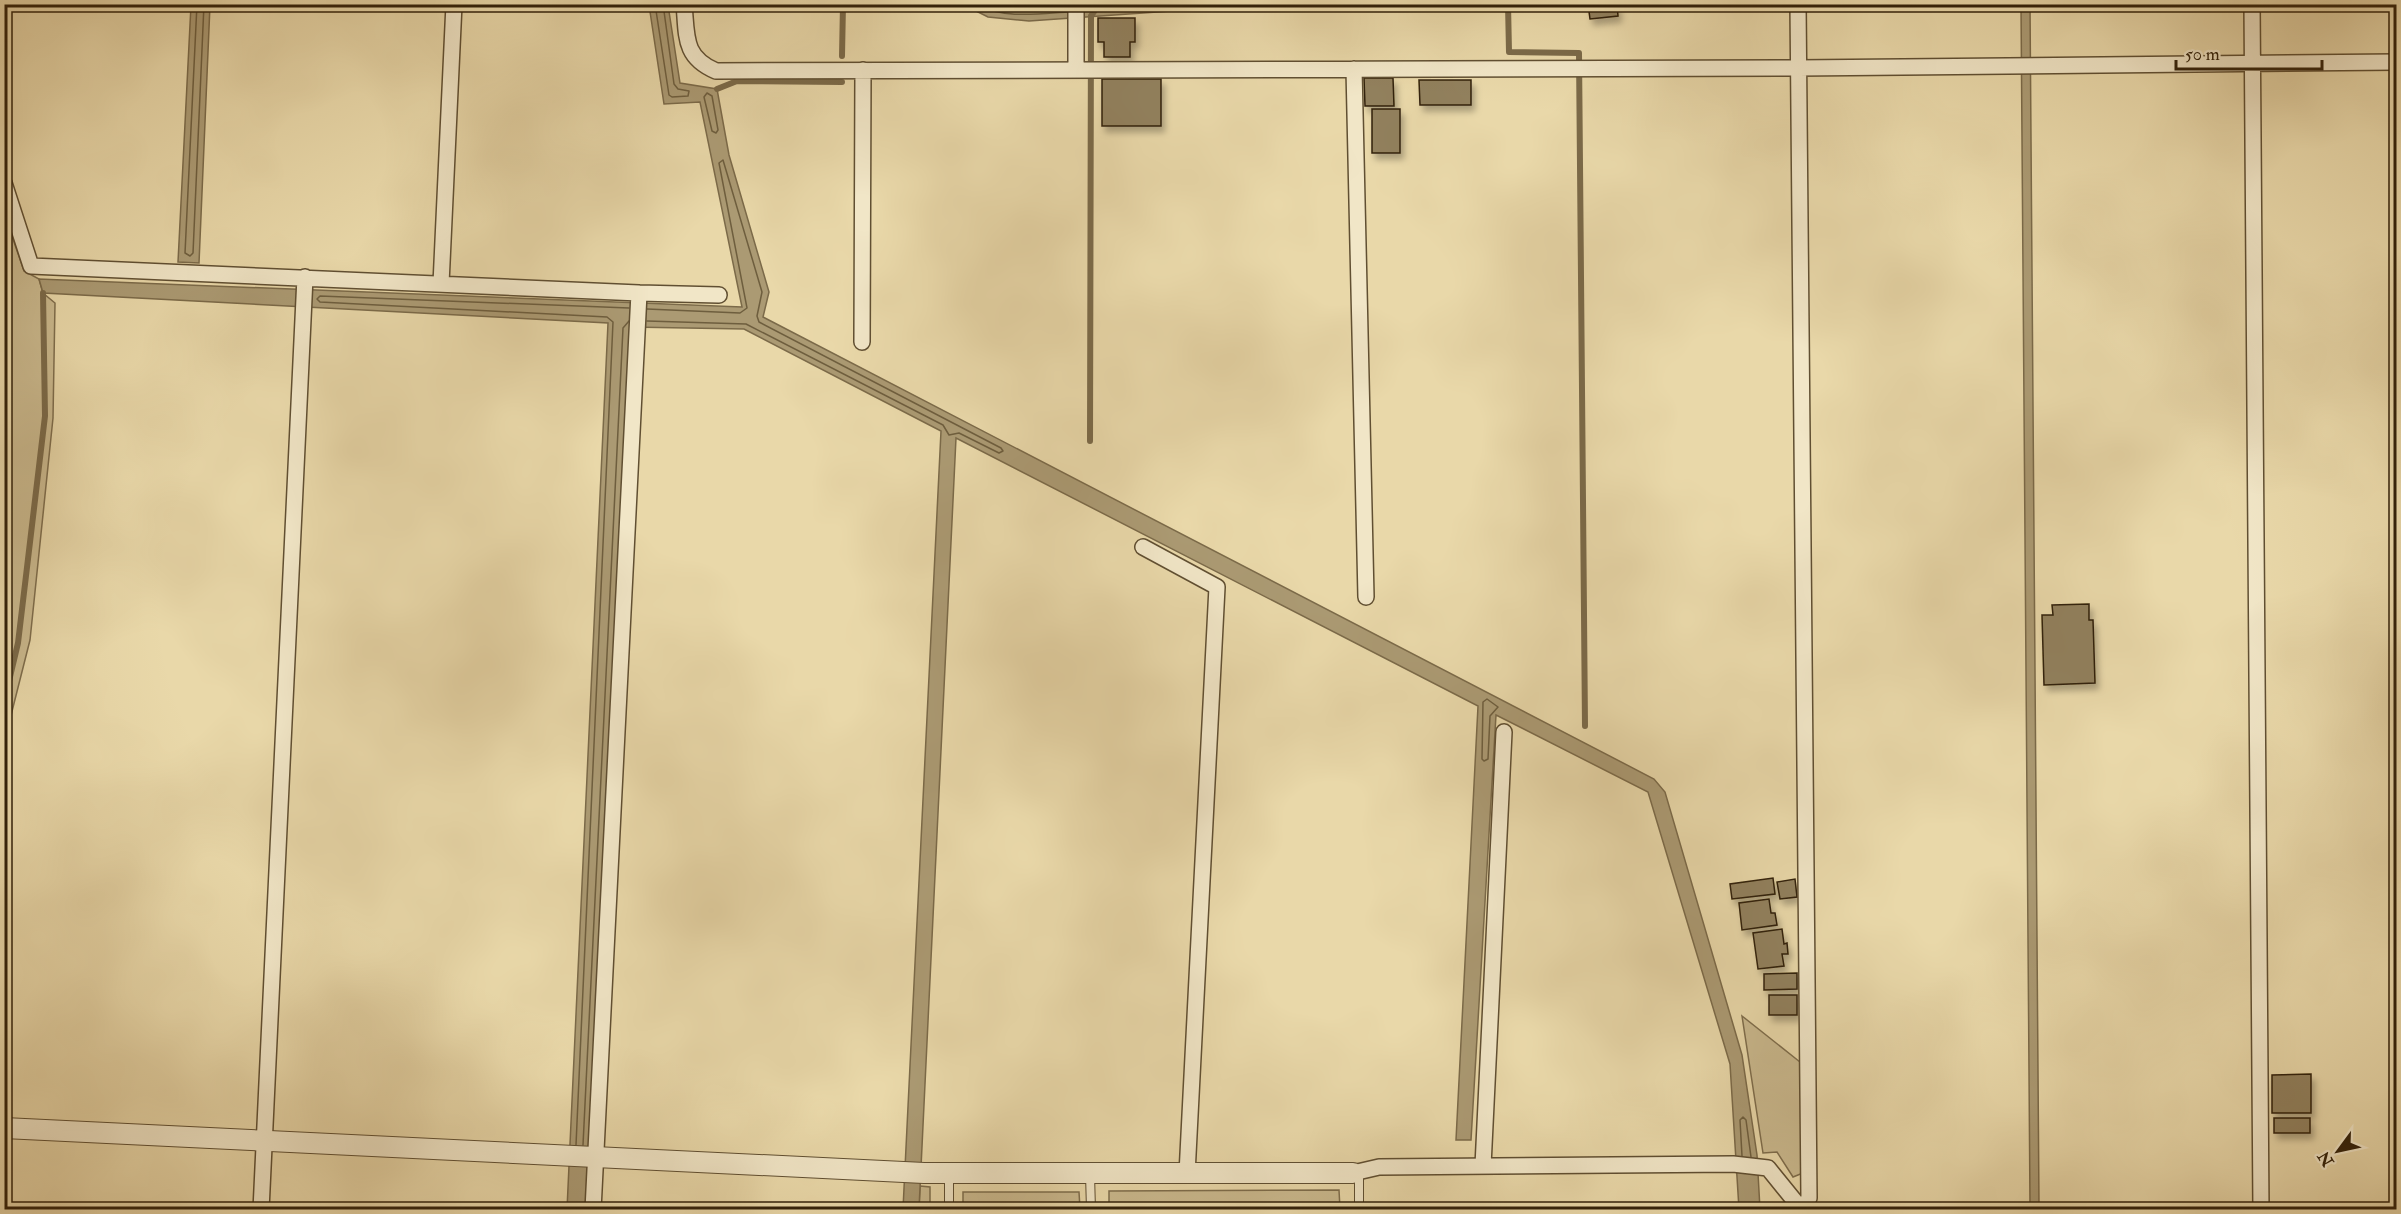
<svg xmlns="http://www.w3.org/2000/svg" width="2401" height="1214" viewBox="0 0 2401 1214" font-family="'IM FELL Double Pica',serif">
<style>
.green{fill:#cab98e;stroke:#7e6d4c;stroke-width:1.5}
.water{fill:#ab9a73;stroke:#7b6a49;stroke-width:1.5}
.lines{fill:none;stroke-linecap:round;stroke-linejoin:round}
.shore{stroke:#6e5e3e;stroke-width:1.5}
.stream{stroke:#7b6a49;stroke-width:6}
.building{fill:#91805d;stroke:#32210a;stroke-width:1.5;filter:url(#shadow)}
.service-casing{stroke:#604f32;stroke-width:10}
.minor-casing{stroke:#604f32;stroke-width:18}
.tertiary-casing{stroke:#604f32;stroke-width:22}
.service{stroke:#f1e6c7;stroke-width:8}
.minor{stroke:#f1e6c7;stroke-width:15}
.tertiary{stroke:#f1e6c7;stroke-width:20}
</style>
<defs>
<filter id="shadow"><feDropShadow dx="3.5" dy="6" stdDeviation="3" flood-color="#0004"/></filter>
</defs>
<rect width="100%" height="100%" fill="#e9d8a9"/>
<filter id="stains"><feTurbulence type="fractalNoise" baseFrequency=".00333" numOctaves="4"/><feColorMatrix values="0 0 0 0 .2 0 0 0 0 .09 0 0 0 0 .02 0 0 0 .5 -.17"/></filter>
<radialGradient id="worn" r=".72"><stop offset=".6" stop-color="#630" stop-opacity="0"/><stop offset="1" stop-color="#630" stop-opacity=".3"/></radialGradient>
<path class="green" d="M4 213 24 271 39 279 43 293 55 303 53 418 30 640 5 739Z
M1742 1016 1800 1062 1803 1173 1793 1177 1777 1152 1763 1153Z
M920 1186 930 1187V1209L919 1210Z
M1339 1190 1340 1209H1109V1191Z
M963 1192H1079L1080 1209H963Z"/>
<path class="water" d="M191 5H210L199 263 178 262Z
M649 5H668L680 83 717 89 729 155 769 292 763 317 1654 779 1665 792 1742 1055 1757 1155 1760 1209H1739L1730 1064 1648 792 1496 715 1471 1140H1456L1478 706 956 438 919 1209H903L941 431 744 329 630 327 586 1209H567L608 323 43 293 39 279 742 307 700 102 664 104Z
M964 5H1257L1029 21 988 17Z
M2021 5H2030L2039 1205 2396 1203V1209L1833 1210 1834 1206 2030 1205Z"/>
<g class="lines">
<path class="shore" d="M197 4 185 253 190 256 193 253 204 4
M655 4 669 95 672 97 688 96 689 91 678 89 674 84 663 4
M976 4C1003 19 1037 14 1067 12
M995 4 1029 7 1066 4
M1085 11 1172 4
M707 93 712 96 718 130 716 133 712 131 704 97Z
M647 321 746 324 943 425 949 435 959 433 999 453 1003 451 1001 448 759 322 757 316 762 292 723 160 719 163 747 308 740 313 647 309
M1487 699 1498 707 1490 716 1488 759 1484 761 1482 759 1483 702Z
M576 1145 613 322 607 317 320 302 317 299 320 296 629 308
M583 1145 623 328 629 321
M1742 1156 1740 1120 1743 1117 1746 1120 1751 1157
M2276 1210 2396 1209"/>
<path class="stream" d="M1508 4 1509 52 1579 53 1585 726
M842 56 843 4
M717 89 737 81 842 82
M1090 441 1091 16 1099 4
M4 702 18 643 45 416 43 293"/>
</g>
<path class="building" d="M1588 4H1617L1618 16 1590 19Z
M1098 18H1135V42H1130V57H1104V42H1098Z
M1364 78H1393L1394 106H1365Z
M1102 79H1161V126H1102Z
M1419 80H1471V105H1420Z
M1372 109H1400V153H1372Z
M2089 604V620H2093L2095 683 2044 685 2042 615H2053L2052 605Z
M1773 878 1775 894 1732 899 1730 884Z
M1795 879 1797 897 1780 899 1777 882Z
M1769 899 1771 913H1775L1777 925 1742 930 1739 903Z
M1782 929 1784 944 1787 943 1788 954H1782L1784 966 1758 969 1753 933Z
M1797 973V989L1764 990V974Z
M1769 995H1797V1015H1769Z
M2311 1074V1113H2272V1075Z
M2274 1118H2310V1133H2274Z"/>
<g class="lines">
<g class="service-casing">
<path id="service" d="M949 1174V1210
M1090 1174 1091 1210
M1359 1210V1171"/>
</g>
<g class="minor-casing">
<path id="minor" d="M684 4C687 36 683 57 716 71L1798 68 2396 62
M1798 4 1809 1198 1802 1210
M2252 4 2261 1210
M1076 69V4
M1354 69 1366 597
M4 183 31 266 639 293 719 295
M441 284 454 4
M862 342 863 70
M1143 547 1217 587 1187 1174
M1483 1166 1504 732
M1353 1173 1379 1167 1733 1164 1768 1168 1802 1210
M261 1210 305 277
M593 1210 639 293"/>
</g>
<g class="tertiary-casing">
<path id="tertiary" d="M4 1128 924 1173H1353"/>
</g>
<use href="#service" class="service"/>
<use href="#minor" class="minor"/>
<use href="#tertiary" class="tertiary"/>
</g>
<rect width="2401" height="1214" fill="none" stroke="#e9d8a9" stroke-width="24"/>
<rect x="6" y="6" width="2389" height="1202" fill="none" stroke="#32210a" stroke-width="3"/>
<rect x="12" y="12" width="2377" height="1190" fill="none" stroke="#32210a" stroke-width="1.5"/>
<g transform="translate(2338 1151) rotate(237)" stroke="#f1e6c7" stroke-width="4.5" paint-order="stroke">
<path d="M0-4.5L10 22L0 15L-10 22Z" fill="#32210a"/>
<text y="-9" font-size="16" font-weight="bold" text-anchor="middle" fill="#32210a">N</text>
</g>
<path d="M2176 60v9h146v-9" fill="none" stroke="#32210a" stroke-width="3"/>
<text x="2185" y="60" font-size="18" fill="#32210a" stroke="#f1e6c7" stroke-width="4.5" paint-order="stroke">50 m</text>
<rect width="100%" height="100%" filter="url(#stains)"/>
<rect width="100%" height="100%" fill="url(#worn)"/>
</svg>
